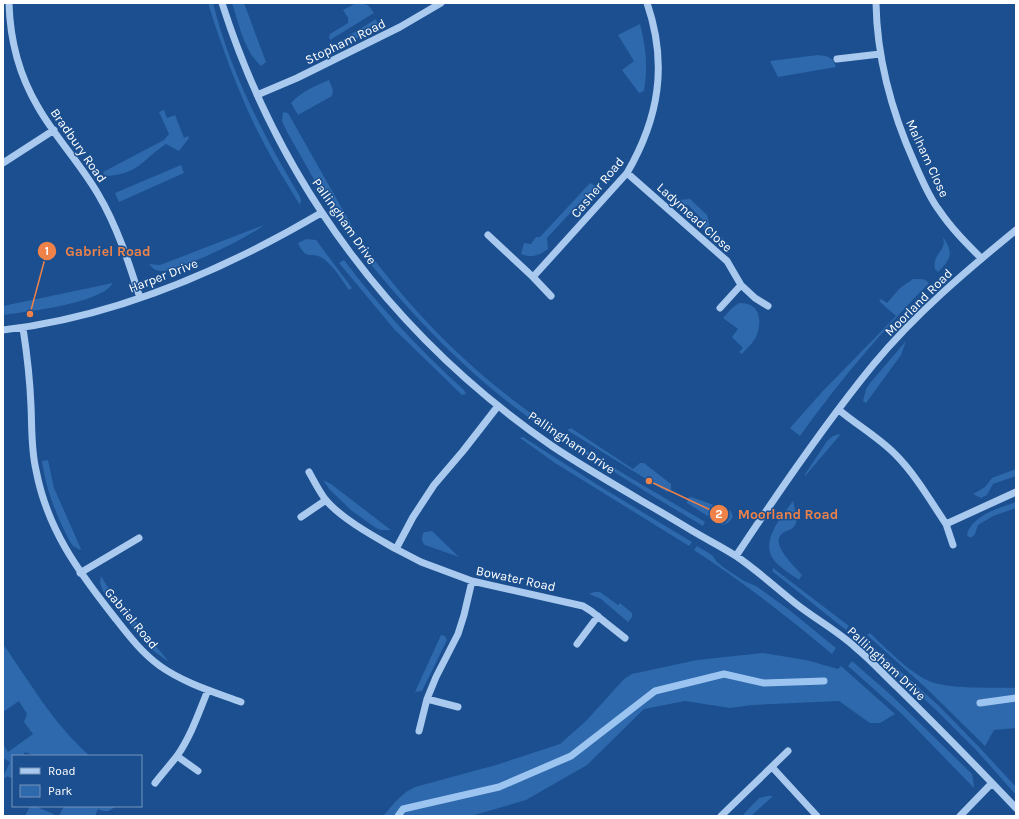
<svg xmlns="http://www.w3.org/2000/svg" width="1019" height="819" viewBox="0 0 1019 819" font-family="Karla,sans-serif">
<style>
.green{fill:#2e69ad}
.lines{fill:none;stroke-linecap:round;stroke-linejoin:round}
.stream{stroke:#9cc4f0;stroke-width:7}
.minor{stroke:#a9c9ee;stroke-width:7}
.labels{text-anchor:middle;stroke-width:3;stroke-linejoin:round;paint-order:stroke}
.street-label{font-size:13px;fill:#fff;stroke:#1b4f8f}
.leader{fill:none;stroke:#ee8249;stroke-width:1.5}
.callout-dot{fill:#ee8249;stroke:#1b4f8f;stroke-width:1.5}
.mark-label{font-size:12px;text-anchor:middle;font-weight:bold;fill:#fff}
.callout-label{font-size:14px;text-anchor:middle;font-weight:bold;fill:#ee8249;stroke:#1b4f8f;stroke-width:3;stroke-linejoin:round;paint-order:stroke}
</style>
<rect width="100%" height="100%" fill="#1b4f8f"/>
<path class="green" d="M208 3H213C230 71 263 135 299 195L301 200 300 205C284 179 268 153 255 126 236 86 221 45 208 3Z
M232 3H244L266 62 261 66C244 51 239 24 232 3Z
M356 3C367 3 368 4 374 13L330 40 329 37 330 34 348 23V18L343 10Z
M376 19 378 27 334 50 332 46Z
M640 24C646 47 648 67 644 91L639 93 622 70 634 61 618 35Z
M818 55C828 56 833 57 836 67L778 77 770 61Z
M329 80 333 90 332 96 298 115 291 103C302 91 315 86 329 80Z
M164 110 167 118 175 115 184 138 188 136 189 138 179 151 166 144C142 160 138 175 105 176L103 172 164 140 169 134 159 112Z
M283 112 288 113 357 235 351 238 321 192 286 130 282 121Z
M181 165 184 173 119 202 115 193Z
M590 183 597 187 595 198H584L547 238 548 249C539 256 531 258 521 254L524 243 531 244 536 237H540Z
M669 191 678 200 690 199 707 215 710 227 731 246 726 249 704 230 702 219 688 205 677 206 665 194Z
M264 225C249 237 180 271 162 271 156 271 153 269 149 264L160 265Z
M943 237C954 253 951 259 938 272L935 269C932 252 947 253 943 237Z
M306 239 316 240 352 288 349 290C342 280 335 268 325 260 312 249 308 264 298 243Z
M363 246C380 267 397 289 415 309 450 348 490 384 532 414 587 454 647 487 705 522L703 526C664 503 625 479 587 455 567 443 547 431 528 417 462 369 410 313 359 250Z
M344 260C381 309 419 349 464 390L466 394 462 395 394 329 339 263Z
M913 279C919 279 925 278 929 283 882 331 839 381 800 436L790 428 822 392 896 316 879 301 881 299 887 303 900 288Z
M113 283C110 287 106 291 101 293 76 306 32 311 3 315V306Z
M739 303C760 302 763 321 756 337 753 343 747 348 742 354L739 352 743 348 732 337 738 329 723 318 732 308Z
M906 341 901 355 866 403 863 401 866 389 870 383Z
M571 428 633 469 640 463H644L671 484V489L667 492 567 430Z
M839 434 840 435 806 475 804 476 827 441 833 436Z
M523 437 601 487 692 542 689 546 555 463 520 438Z
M48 460 54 488 81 549 80 550 73 546 69 540C56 514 46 490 42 461Z
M1016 469V476L993 484 987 495 981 498 973 494 985 487 992 478Z
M323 480 331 484 391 530H381L376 528 352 511 330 490Z
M691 497 731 511 733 517 728 523 722 525 687 503 688 498Z
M793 501C794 507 799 519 795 525 792 531 784 530 780 536 773 547 795 567 802 575L799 580C791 574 780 568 774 560 759 542 782 516 793 501Z
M1016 502V508L993 516 978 525 975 534 972 537H969L967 535C972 515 999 508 1016 502Z
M432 531 459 557 425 545C421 541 421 537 424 532Z
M697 546 712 555 717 562 723 567 744 581 756 586 788 609 836 648 832 654C788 617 743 582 694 550Z
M773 568 849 626 846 630 772 571Z
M101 576 107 586 169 662 151 649 103 591 100 583Z
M594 592H600L618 605 620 603 632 613V617L628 622 601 599 589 594Z
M870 633C886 648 908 671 927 680 945 690 994 687 1016 688V728L994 730 985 746 925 687 867 635Z
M441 635 445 636 447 640 422 691 415 692Z
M868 642 938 705 980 748 1016 787V795L977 751 936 710 865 645Z
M3 644C29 681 55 726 90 756H35L25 752 23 756H13V779L7 776 6 778 3 777 10 762 3 758V744L8 752 33 734 24 722 27 714 19 701 3 712Z
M763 653 806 660 838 669 841 666 895 714 880 723H870L839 701 752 705 730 708 685 701 644 709 587 765 526 800 471 816H383C393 805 401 793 415 787L496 765 560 744 586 721 624 679 632 674 697 660Z
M852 661 892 696 972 774 973 779 974 788 903 715 848 666Z
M768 796H773L751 816H742L759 798Z
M30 806H35L58 816H25Z
M64 806H115C109 813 106 812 98 809L95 816H59Z"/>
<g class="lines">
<path class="stream" d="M980 703 1016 698
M398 816 403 809 499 787 571 756 655 691 724 674 764 683 824 681"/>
<path class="minor" d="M9 3C10 40 19 75 38 107 55 137 80 163 98 194 117 226 129 263 140 298
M222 3C280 185 395 338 552 446 597 476 645 502 691 530 706 539 722 547 736 556 757 570 776 588 795 603 815 619 838 631 856 648 871 660 884 675 898 688 938 727 977 767 1016 808
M876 3C877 60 892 113 915 164 922 180 929 197 939 210 951 228 966 243 981 258
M837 59 880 54
M257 95 297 78 400 27 441 3
M3 163 54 130
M627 173 727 261 741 285 755 298 768 306
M488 235 533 277 627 173C659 118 668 64 647 3
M533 277 551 296
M720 308 741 285
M23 328C27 354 30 380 31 406 32 427 31 449 36 470 47 529 78 571 115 618 129 636 142 653 160 666 184 683 214 692 241 702
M3 330C116 317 224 270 321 213
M498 406 463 451 434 485 413 517 396 549 421 562 472 581 583 606 591 611 625 638
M839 410C857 425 878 437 895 454 915 474 930 500 946 524L1016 492
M309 472C314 481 319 491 325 499 340 518 375 537 396 549
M301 517 326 500
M946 524 953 545
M736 556C779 491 824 425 873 365 915 314 966 271 1016 230
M80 573 139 538
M577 644 598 616
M427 699 458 707
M419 731 427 699 436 677 458 634 464 615 472 581
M177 756 198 771
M772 767 817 816
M155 783C162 774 170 765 177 756 191 736 199 712 208 690
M721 816 788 751
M960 816 992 783"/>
</g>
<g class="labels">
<g class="street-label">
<text transform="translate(345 41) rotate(-26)" y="5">Stopham Road</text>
<text transform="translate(79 145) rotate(55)" y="5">Bradbury Road</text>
<text transform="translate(928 158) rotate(65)" y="5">Malham Close</text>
<text transform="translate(597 187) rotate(-50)" y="5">Casher Road</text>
<text transform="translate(695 217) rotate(42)" y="5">Ladymead Close</text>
<text transform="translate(345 221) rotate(55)" y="5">Pallingham Drive</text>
<text transform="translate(163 275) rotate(-21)" y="5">Harper Drive</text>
<text transform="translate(918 302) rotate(-45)" y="5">Moorland Road</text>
<text transform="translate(572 442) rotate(34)" y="5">Pallingham Drive</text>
<text transform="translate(516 578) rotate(12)" y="5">Bowater Road</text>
<text transform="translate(132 618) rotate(50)" y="5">Gabriel Road</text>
<text transform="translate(887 663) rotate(43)" y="5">Pallingham Drive</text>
</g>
</g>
<path class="leader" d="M30 314L47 251M649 481L719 514"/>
<g class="callout-dot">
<circle cx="30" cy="314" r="4"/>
<circle cx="649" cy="481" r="4"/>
<circle cx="47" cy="251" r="10"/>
<circle cx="719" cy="514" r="10"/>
</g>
<g class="mark-label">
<text x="47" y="255">1</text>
<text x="719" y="518">2</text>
</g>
<g class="callout-label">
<text x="108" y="256">Gabriel Road</text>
<text x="788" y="519">Moorland Road</text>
</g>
<rect width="1019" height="819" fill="none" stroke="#ffffff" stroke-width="8"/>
<rect x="12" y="755" width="130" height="52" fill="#1b4f8f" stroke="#7695bc"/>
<rect x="20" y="768" width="20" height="6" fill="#a9c9ee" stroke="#7695bc"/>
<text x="48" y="775" font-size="12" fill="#ffffff">Road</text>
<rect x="20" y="785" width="20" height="12" fill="#2e69ad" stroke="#7695bc"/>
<text x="48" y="795" font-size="12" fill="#ffffff">Park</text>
</svg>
